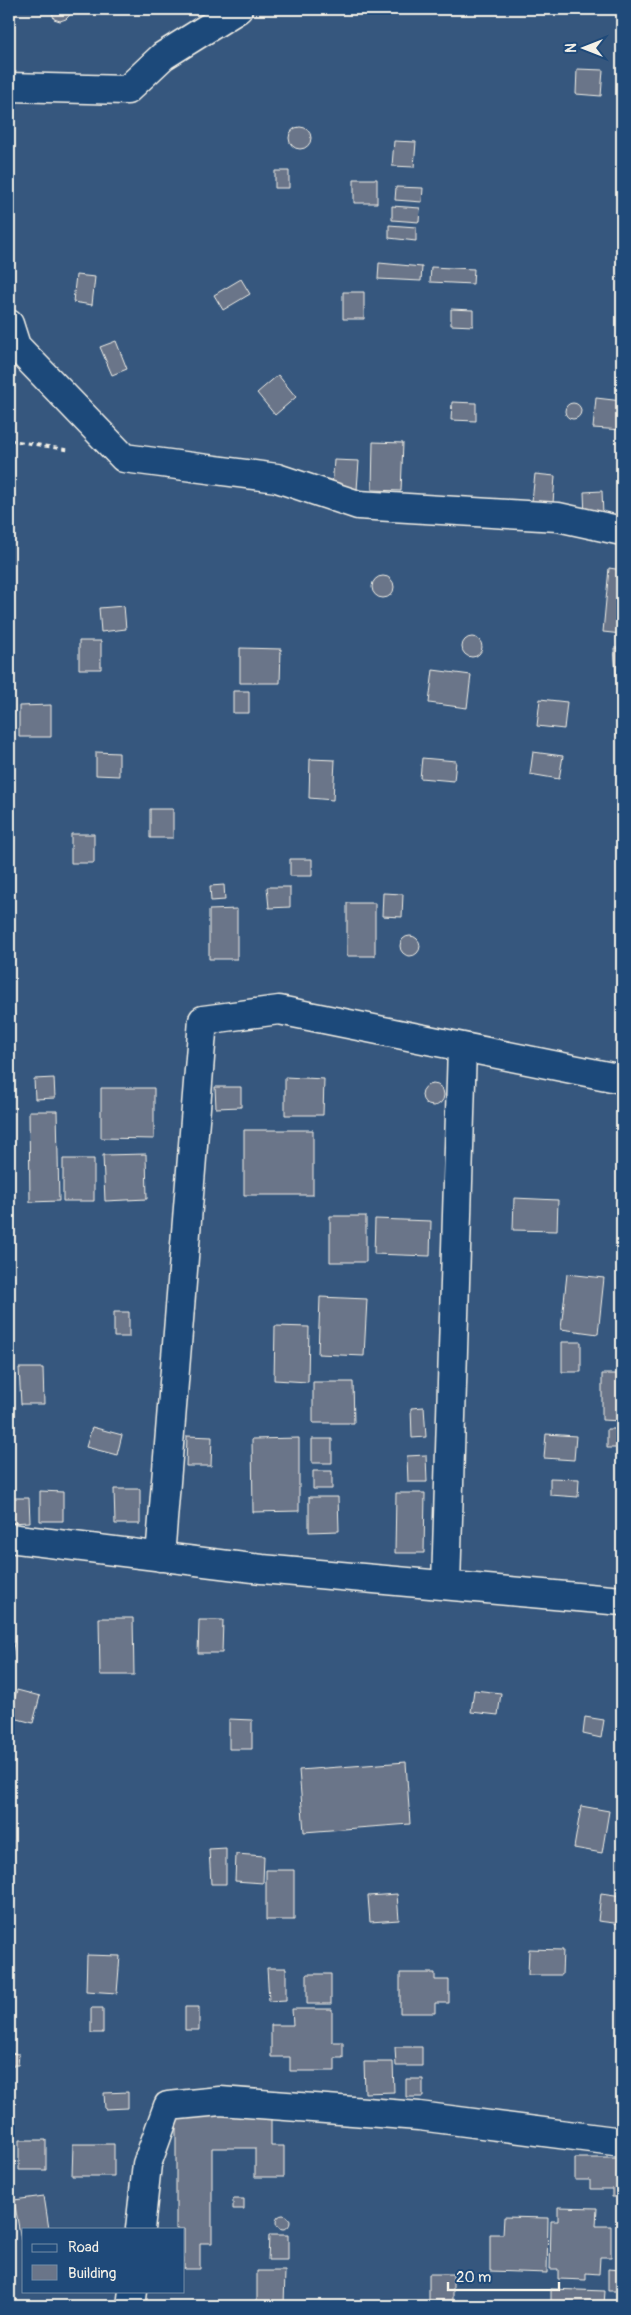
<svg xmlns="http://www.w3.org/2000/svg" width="631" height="2315" viewBox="0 0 631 2315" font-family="Pangolin,sans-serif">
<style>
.building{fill:#6a7589;stroke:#f4f1e8}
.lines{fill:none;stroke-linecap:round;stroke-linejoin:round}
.street-casing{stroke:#f4f1e8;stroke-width:31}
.path{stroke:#f4f1e8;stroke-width:3;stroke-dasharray:5 4;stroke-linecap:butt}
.street{stroke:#1f4a7a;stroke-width:28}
</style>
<rect width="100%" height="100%" fill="#36577e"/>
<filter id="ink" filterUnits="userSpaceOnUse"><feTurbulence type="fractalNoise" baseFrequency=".02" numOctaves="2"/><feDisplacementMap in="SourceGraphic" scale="10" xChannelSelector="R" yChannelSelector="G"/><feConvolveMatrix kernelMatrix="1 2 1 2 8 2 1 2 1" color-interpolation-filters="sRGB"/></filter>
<g filter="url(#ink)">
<path class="building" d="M51 9H70V15L66 19 60 21 54 19Z
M577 69 603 70 601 96 576 94Z
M289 138a11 11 0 1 1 22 0a11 11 0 1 1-22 0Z
M394 141 416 142 414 167 392 166Z
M275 171H289V188H275Z
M354 179H377V203H354Z
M396 187 423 188 422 202 395 200Z
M392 206 420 208 419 222 392 220Z
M389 225 416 227V241L389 238Z
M379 263 422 267 421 281 378 279Z
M431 267 474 269 473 284 430 282Z
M76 275 95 277 92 305 73 302Z
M241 279 250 294 223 310 214 295Z
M343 292H364V319H343Z
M451 309 473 310V326L451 325Z
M116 341 127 369 112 375 100 347Z
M278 375 296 397 275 415 257 393Z
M596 398 622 401V430L593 428Z
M452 402 476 403V421L451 420Z
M565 411a8 8 0 1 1 16 0a8 8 0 1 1-16 0Z
M373 442 403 443 401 491 372 490Z
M334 460 359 461 357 490 332 488Z
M535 474 555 476 553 503 532 501Z
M602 491 603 516 585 517 584 492Z
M609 568 622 570V634L603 632Z
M372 587a11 11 0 1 1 22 0a11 11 0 1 1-22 0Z
M124 606 126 629 101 632 99 608Z
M462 647a10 10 0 1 1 20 0a10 10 0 1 1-20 0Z
M79 641H101V669H79Z
M240 648 281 649 280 683H240Z
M614 648H622V689H617Z
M433 670 471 675 467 708 429 703Z
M233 691H249V713H233Z
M540 699 567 702 564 729 537 726Z
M51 705V737H19V706Z
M96 752 119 753V776L96 775Z
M533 752 563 756 559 779 530 774Z
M422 758 456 761 454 781 420 778Z
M310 759 335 760 333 800 309 798Z
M150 809H173V838H150Z
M71 834H94V863H71Z
M290 859H312V876H290Z
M224 885 225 900 211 901 210 886Z
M267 887H290V907L269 908Z
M383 893 403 894 402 917 382 916Z
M347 903H375V956H347Z
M237 909V959H209V910Z
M400 946a10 10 0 1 1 20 0a10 10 0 1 1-20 0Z
M285 1077 324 1079 323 1115H285Z
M54 1078 55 1098 35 1099 34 1079Z
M422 1095a11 11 0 1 1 22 0a11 11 0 1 1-22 0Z
M215 1087H241V1107L216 1108Z
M101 1088H154V1139L101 1138Z
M29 1111H57L59 1201 30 1202Z
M244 1130H313V1195H244Z
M146 1154 147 1199 105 1201 103 1155Z
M63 1159H94V1201H63Z
M514 1198 558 1200 557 1231 513 1230Z
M330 1216H366V1262H330Z
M375 1219 431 1221 430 1256 374 1254Z
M567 1274 604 1278 598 1334 561 1329Z
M320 1297 367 1299 364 1356 318 1354Z
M114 1312H129V1337H114Z
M275 1326 309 1327 308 1382 274 1380Z
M562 1342H581V1372H562Z
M19 1368H43L44 1404H21Z
M602 1374H622V1421L602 1420Z
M313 1382H353L354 1423H313Z
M424 1407 426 1437 412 1438 411 1408Z
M92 1427 122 1435 117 1455 86 1447Z
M607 1429H622V1448H607Z
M546 1434 576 1436 574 1460 544 1458Z
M187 1436 212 1437 211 1466H186Z
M299 1438V1511L253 1512 252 1439Z
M312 1439H332V1463H312Z
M426 1455 427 1482H408L407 1456Z
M313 1471H332V1489H313Z
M550 1478 579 1479 578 1497 550 1495Z
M114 1489H140V1524H115Z
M40 1491 63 1492V1521H40Z
M396 1493H425L424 1553H395Z
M309 1497H338L339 1531 309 1532Z
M9 1498H29L30 1522 9 1523Z
M99 1618H133L134 1675H100Z
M199 1620H223L222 1653H198Z
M9 1642 14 1643 10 1666 9 1665Z
M17 1690 40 1696 33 1723 10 1717Z
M474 1690 501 1693 498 1715 471 1712Z
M585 1717 604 1720 601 1738 583 1734Z
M229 1719 252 1720V1749H229Z
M406 1762 410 1824 304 1832 299 1770Z
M581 1806 609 1811 602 1853 574 1848Z
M9 1840H12L11 1896H9Z
M226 1848V1884H211L209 1849Z
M236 1854 264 1856 263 1883 235 1881Z
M266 1870H294V1920H266Z
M601 1893 622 1896V1924L598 1921Z
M397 1894 399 1920 370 1922 368 1896Z
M529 1949 563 1950 562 1975H528Z
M87 1955 120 1956 117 1993 86 1991Z
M267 1968H286V2000L269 2001Z
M400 1973H435V1980H449V2003H435V2013H400Z
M307 1974H331V2004H307Z
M185 2007H199V2030H185Z
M91 2008H103V2033H91Z
M292 2009H332V2042H343V2058H335V2071H290V2057H271V2025H293Z
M395 2047H422V2066H396Z
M9 2053 19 2054 18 2065H9Z
M364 2062H393L394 2092 365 2093Z
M406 2079H423V2097H406Z
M128 2092V2108L105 2109 104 2093Z
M176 2113H271V2146H284V2177H255V2148H212V2243H200V2269H184V2229H176Z
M19 2140H46V2170H19Z
M73 2144H114V2176H72Z
M575 2158H622V2197H612V2189H590V2180H575Z
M44 2196 49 2229H24V2240H21L14 2200Z
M233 2199H244V2209H233Z
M558 2207 597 2208 596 2226H611V2257H600L599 2274 586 2273V2280L558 2279V2269H550L551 2221H558Z
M276 2222a7 7 0 1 1 14 0a7 7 0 1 1-14 0Z
M504 2217 548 2218 547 2273 490 2271V2234H503Z
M269 2235H288V2260H268Z
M608 2269 622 2270V2291H608Z
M257 2271H285L284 2306H257Z
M429 2274H453V2300H429Z
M551 2289 605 2291 604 2305 622 2306H551Z"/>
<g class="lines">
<g class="street-casing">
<path id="street" d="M9 87 127 90 163 56 238 9
M9 324 16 346 124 458 277 478 358 505 558 517 622 531
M9 1538 262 1569 622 1601
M160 1557 203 1020 279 1010 622 1079
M446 1585 462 1047
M140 2229 147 2164 168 2106 220 2101 419 2116 622 2142
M131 2306 133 2291"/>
</g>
<path class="path" d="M9 440 68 450"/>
<use href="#street" class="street"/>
</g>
</g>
<rect width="631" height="2315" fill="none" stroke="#1f4a7a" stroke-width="30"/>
<rect x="15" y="15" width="601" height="2285" fill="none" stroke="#f4f1e8" stroke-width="2" filter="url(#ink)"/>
<rect x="22" y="2228" width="162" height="65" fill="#1f4a7a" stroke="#748da6"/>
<rect x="32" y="2244" width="25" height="8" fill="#1f4a7a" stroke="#748da6"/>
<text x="68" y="2252" font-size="15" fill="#f4f1e8">Road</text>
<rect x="32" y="2265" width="25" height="15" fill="#6a7589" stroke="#748da6"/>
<text x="68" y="2278" font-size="15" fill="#f4f1e8">Building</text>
<g transform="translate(584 48) rotate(270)" stroke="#1f4a7a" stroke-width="4" paint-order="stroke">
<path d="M0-4L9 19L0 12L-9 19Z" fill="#f4f1e8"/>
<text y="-8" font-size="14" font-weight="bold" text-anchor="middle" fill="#f4f1e8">N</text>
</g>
<path d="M448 2282v8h111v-8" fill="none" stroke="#f4f1e8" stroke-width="2.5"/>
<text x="456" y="2282" font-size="15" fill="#f4f1e8" stroke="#1f4a7a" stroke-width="4" paint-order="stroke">20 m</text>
</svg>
